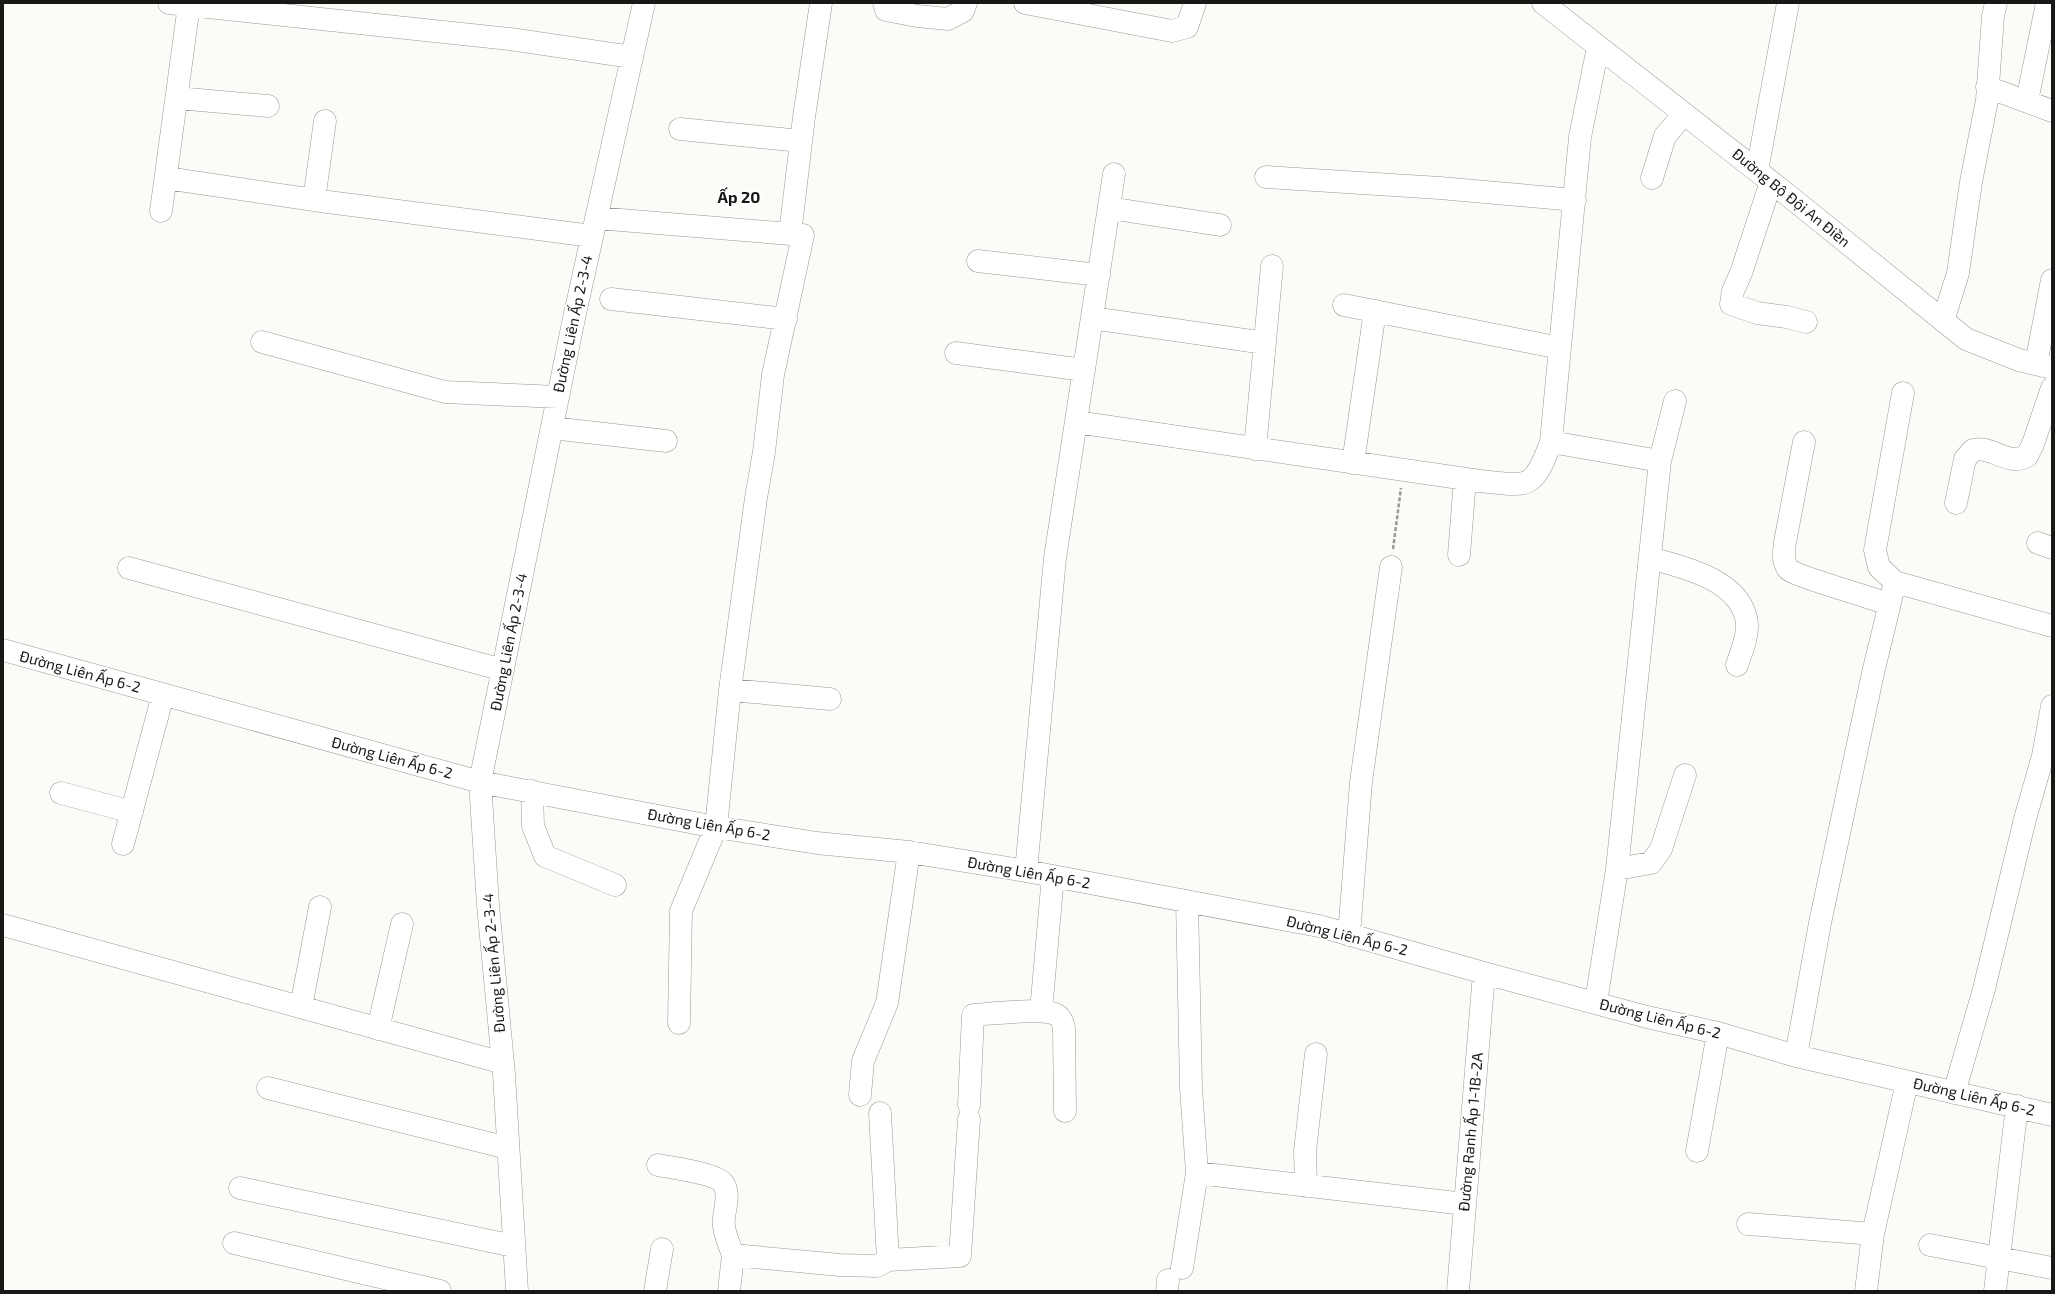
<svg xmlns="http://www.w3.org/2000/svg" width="2055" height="1294" viewBox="0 0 2055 1294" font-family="'Exo 2',sans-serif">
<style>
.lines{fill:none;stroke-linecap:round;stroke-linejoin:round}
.minor-casing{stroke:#989995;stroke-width:23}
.path{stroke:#989996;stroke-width:2.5;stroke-dasharray:4 2;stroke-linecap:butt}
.minor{stroke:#fff;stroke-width:22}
.labels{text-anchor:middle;stroke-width:3.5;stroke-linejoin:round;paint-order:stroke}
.street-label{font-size:15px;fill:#181817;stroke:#fff}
.neighbourhood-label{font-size:16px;font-weight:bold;fill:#181817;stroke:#fff}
</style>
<rect width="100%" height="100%" fill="#fbfcf8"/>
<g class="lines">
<g class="minor-casing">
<path id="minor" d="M169 3 189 5
M884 3 886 10 917 16 948 19 963 11 966 3
M1025 3 1172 31 1187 27 1195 3
M1543 3 1789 196 1966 339 2019 360 2052 368
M1987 87 2052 111
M177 98 268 106
M2027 101 2047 3
M680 129 801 141
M1757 171 1788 3
M1266 177 1440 188 1575 200
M166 178 328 202 592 236
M1652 178 1665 136 1684 114
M1771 182 1741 273 1733 291 1731 304 1757 313 1787 317 1806 322
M314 200 325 121
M1109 208 1220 225
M161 211 189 5 510 39 632 57
M596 218 803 235 773 375 764 452 756 498 730 690 716 827 681 911 679 1023
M790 234 804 117 821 3
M978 261 1099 275
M611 299 786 319
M1344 305 1560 348
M1092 318 1265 343
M1943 321 1958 273 1971 182 1987 100 1993 16 1996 3
M262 342 445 392 558 397
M956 353 1084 370
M2036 364 2052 280
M1903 393 1875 550 1879 567 1895 582 2052 626
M1076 422 1480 481C1529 486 1533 491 1551 442L1580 137 1598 47
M552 428 666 441
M1551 442 1660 461
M1804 442 1785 542C1784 551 1782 561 1788 569 1792 575 1875 599 1889 604
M1255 449 1272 266
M1353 463 1375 311
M1956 503 1965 459 1973 450C1991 445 2009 467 2027 456L2033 444 2052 388
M2038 543 2052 548
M1459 555 1465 479
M1650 558C1683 567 1743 580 1747 624 1748 637 1741 653 1737 665
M129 568 503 670
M3 650 480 782 716 827 817 843 909 852 1026 871 1319 926 1484 973 1647 1017 1718 1033 1796 1056 2052 1115
M730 690 830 699
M532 791 533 826 545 856 615 885
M61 793 132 812
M123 844 163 695
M1617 869 1651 863 1661 849 1685 775
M1026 871 1055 558 1114 174
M3 925 503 1063
M1349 935 1361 782 1391 567
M1596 1002 1617 869 1660 461 1675 401
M301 1007 320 907
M1041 1011 1053 876
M378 1029 402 924
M1796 1056 1820 923 1873 673 1895 582
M268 1088 508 1148
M1954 1093 1984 989 2025 819 2043 756 2052 706
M860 1095 863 1061 887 1003 909 852
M969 1105 973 1015C990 1014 1044 1007 1057 1015 1062 1018 1063 1024 1064 1028L1065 1111
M880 1113 888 1260
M1697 1151 1718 1033
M658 1165C672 1168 715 1173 723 1183 732 1195 722 1213 724 1226 725 1236 730 1246 733 1255
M1197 1173 1465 1204
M1306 1186 1305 1151 1316 1054
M240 1188 514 1246
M1748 1224 1873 1234
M234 1243 440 1291
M1930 1245 2052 1268
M1182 1268 1197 1173 1191 1088 1187 901
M517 1291 504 1074 488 905 480 782 574 318 644 3
M655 1291 662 1249
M729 1291 733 1255 840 1265 877 1266 888 1260 960 1256 969 1119
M1167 1291 1168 1280
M1458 1291 1484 973
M1866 1291 1873 1234 1907 1082
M1995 1291 2017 1106"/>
</g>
<path class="path" d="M1393 549 1401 488"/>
<use href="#minor" class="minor"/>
</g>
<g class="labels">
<g class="street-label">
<text transform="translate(1791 198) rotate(39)" y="5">Đường Bộ Đội An Điền</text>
<text transform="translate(573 324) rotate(-78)" y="5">Đường Liên Ấp 2-3-4</text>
<text transform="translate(509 642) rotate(-79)" y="5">Đường Liên Ấp 2-3-4</text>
<text transform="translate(80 672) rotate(15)" y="5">Đường Liên Ấp 6-2</text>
<text transform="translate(392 758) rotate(15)" y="5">Đường Liên Ấp 6-2</text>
<text transform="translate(709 825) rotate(10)" y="5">Đường Liên Ấp 6-2</text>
<text transform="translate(1029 873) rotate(10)" y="5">Đường Liên Ấp 6-2</text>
<text transform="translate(1347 936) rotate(14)" y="5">Đường Liên Ấp 6-2</text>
<text transform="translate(494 963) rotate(-95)" y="5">Đường Liên Ấp 2-3-4</text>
<text transform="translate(1660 1019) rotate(14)" y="5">Đường Liên Ấp 6-2</text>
<text transform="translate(1974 1097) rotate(13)" y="5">Đường Liên Ấp 6-2</text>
<text transform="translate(1471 1132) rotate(-85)" y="5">Đường Ranh Ấp 1-1B-2A</text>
</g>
<g class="neighbourhood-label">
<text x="739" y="203">Ấp 20</text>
</g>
</g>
<rect width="2055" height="1294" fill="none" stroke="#181817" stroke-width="8"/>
</svg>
